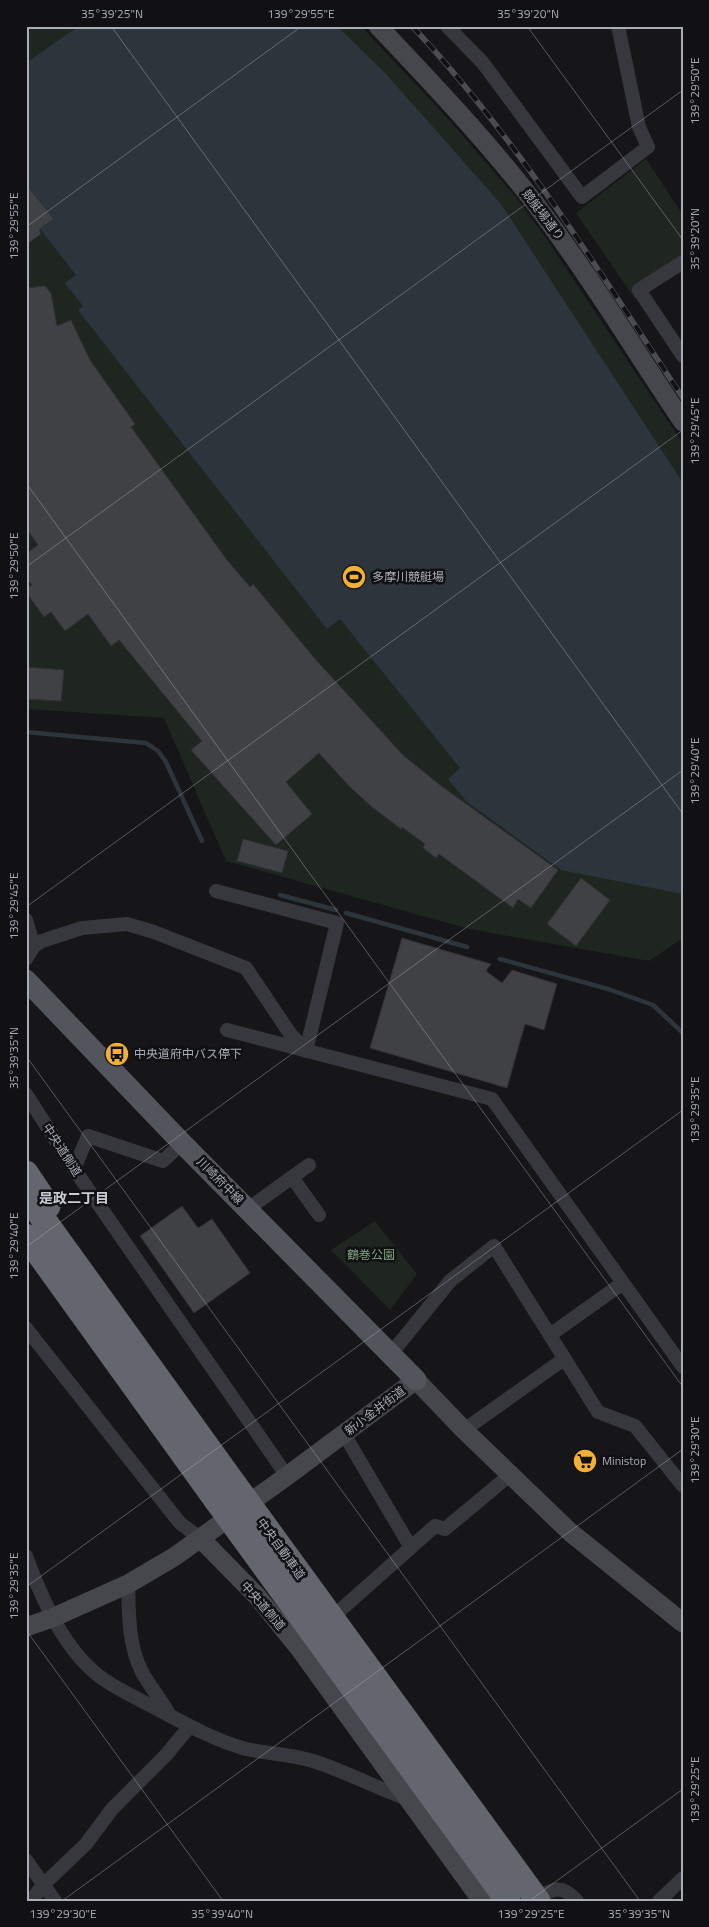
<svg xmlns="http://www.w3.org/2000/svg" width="709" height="1927" viewBox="0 0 709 1927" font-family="'Titillium Web','Noto Sans JP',sans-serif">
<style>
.green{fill:#1e261f}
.water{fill:#2c353c}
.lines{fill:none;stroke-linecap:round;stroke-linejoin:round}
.stream{stroke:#2c353c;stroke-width:4.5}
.building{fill:#404145;stroke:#303034}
.street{stroke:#37383d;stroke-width:14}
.secondary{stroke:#45474d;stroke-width:19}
.primary{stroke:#53555c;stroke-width:21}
.highway{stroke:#63666e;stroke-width:25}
.rail-casing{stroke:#4a4c52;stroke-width:5.5}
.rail{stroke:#111113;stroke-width:4;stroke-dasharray:11;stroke-linecap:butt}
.highway-bridge{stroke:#63666e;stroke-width:25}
.ticks{fill:none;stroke:#a8adb8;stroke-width:1;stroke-opacity:0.45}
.labels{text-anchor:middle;stroke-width:5;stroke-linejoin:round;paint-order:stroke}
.street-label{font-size:12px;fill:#a8adb8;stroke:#111113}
.poi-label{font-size:12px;fill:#a8adb8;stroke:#111113;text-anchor:start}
.park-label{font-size:12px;fill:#7fa381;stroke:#111113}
.neighbourhood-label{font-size:14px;font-weight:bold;fill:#c9ccd4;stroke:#111113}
.neatline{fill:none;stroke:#a8adb8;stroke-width:2}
.ticks-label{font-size:12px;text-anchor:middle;fill:#a8adb8}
</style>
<rect width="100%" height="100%" fill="#161618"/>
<path class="green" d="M26 26H361L451 122 515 196 546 238 683 444V938L649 961 469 929 226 861 164 718 26 709Z
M646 159 683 215V264L635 299 576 213Z
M375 1221 417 1274 390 1310 331 1250Z"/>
<path class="water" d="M79 26H337L386 74 501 204 683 483V894L561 870 467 802 448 779 460 768 340 619 327 629 78 310 83 306 65 283 76 275 26 211V63Z"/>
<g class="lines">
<path class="stream" d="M26 732 146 743 158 751 166 762 202 841
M280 895 336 910
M346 913 467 947
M500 959 608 989 653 1005 683 1033"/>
</g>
<path class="building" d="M26 184 54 219 39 230 41 234 26 245Z
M45 286 51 293 57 326 71 320 90 360 135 424 131 427 227 560 250 587 253 584 316 660 403 755 440 785 558 870 531 908 518 899 513 908 439 854 436 858 423 848 425 844 402 827 401 829 372 807 350 787 319 753 286 782 312 814 276 845 191 750 202 741 119 640 111 646 88 614 65 631 51 612 44 617 26 592V589L32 585 26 578V554L38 545 26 528V288Z
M26 667 64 670 61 701 26 699Z
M243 839 288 851 282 873 237 861Z
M581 878 610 900 576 946 547 924Z
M402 938 491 964 486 971 502 983 512 970 557 984 544 1030 525 1024 507 1088 370 1048Z
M182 1206 198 1228 212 1219 250 1273 194 1313 140 1236Z"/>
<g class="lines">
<path class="street" d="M447 26 483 63 582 197 648 147 639 127 618 26
M683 262 639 290 683 356
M216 891 337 923 306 1051
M26 920 34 946
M26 959 34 946 42 941 82 928 127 924 154 932 246 968 291 1035 306 1050
M227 1030 492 1099 683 1367
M26 1094 74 1169 287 1476
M74 1169 88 1136 163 1161 182 1143
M292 1177 319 1215
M248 1209 309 1165
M26 1328 180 1523 200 1538
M550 1335 623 1283
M390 1355 450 1281 494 1246 598 1412 635 1426 683 1486
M464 1430 564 1359
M344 1434 410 1546
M26 1556C42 1599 64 1651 103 1679 122 1692 143 1701 163 1712 189 1726 217 1741 246 1749 268 1754 291 1754 313 1761 345 1771 376 1788 408 1799
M128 1584C129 1613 128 1645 142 1672 150 1687 161 1699 169 1714
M327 1622 435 1526 445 1529 510 1475
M26 1860 55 1901
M31 1901 43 1885 86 1844 112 1809 166 1755 190 1726
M532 1901C551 1890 560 1882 577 1901
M659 1901 683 1878"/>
<path class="secondary" d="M378 26C432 83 486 140 534 202 588 273 634 349 683 422
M200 1538 256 1595 299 1648 482 1901
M26 1627 52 1618 128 1584 174 1557 287 1476 416 1380 464 1430 570 1532 683 1623"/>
<path class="primary" d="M26 980 182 1143 416 1380"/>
<path class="highway" d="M26 1173 48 1206
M26 1195 235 1485
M26 1236 216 1500"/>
<g class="rail-casing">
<path id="rail" d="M412 26C517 138 598 270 683 398"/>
</g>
<use href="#rail" class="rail"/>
<path class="highway-bridge" d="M235 1485 538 1901
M216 1500 508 1901"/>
</g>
<path class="ticks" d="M111 26 683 814M527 26 683 240M26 227 302 26M26 483 683 1387M26 567 683 90M26 907 683 430M26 1056 640 1901M26 1247 683 770M26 1587 683 1110M26 1630 223 1901M62 1901 683 1449M529 1901 683 1789"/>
<defs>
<g id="stadium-disc" transform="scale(1.25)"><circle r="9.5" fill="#f2b134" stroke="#111113"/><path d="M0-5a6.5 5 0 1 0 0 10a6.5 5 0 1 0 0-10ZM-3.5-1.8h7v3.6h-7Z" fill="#111"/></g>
<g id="bus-disc" transform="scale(1.25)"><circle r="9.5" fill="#f2b134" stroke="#111113"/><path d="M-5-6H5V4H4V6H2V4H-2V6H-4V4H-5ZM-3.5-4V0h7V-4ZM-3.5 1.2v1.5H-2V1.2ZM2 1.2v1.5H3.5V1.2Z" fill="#111"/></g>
<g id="supermarket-disc" transform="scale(1.25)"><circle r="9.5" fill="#f2b134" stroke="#111113"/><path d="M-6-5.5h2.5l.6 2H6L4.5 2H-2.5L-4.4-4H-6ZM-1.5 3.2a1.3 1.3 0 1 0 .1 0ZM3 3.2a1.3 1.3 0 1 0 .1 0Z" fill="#111"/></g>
</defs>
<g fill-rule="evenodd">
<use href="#stadium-disc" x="354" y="577"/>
<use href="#bus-disc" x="117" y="1054"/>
<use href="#supermarket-disc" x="585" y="1461"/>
</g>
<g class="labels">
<g class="street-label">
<text transform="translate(543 215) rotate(53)" y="4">競艇場通り</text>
<text transform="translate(62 1150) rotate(57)" y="4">中央道側道</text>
<text transform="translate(220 1181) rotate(45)" y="4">川崎府中線</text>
<text transform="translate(375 1411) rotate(-37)" y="4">新小金井街道</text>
<text transform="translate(281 1549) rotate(54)" y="4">中央自動車道</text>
<text transform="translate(263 1606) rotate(49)" y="4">中央道側道</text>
</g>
<g class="poi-label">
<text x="372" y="581">多摩川競艇場</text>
<text x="134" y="1058">中央道府中バス停下</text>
<text x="602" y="1465">Ministop</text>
</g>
<g class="park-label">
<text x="371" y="1259">鶴巻公園</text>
</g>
<g class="neighbourhood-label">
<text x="74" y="1203">是政二丁目</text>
</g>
</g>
<rect width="709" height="1927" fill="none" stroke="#111113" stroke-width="55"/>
<rect x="28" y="28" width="654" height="1872" class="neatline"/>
<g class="ticks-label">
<text x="112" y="18">35°39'25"N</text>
<text x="301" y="18">139°29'55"E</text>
<text x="528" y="18">35°39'20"N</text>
<text transform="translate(695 91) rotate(-90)" y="4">139°29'50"E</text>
<text transform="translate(14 226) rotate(-90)" y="4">139°29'55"E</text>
<text transform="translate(695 239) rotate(-90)" y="4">35°39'20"N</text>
<text transform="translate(695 431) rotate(-90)" y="4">139°29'45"E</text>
<text transform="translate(14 566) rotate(-90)" y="4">139°29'50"E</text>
<text transform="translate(695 771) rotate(-90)" y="4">139°29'40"E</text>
<text transform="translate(14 906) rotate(-90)" y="4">139°29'45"E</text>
<text transform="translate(14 1058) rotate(-90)" y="4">35°39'35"N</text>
<text transform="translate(695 1110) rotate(-90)" y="4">139°29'35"E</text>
<text transform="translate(14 1246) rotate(-90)" y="4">139°29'40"E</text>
<text transform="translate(695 1450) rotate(-90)" y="4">139°29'30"E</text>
<text transform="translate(14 1586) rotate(-90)" y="4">139°29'35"E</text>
<text transform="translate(695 1790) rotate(-90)" y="4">139°29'25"E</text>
<text x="63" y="1918">139°29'30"E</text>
<text x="222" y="1918">35°39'40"N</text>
<text x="531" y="1918">139°29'25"E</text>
<text x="639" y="1918">35°39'35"N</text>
</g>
</svg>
